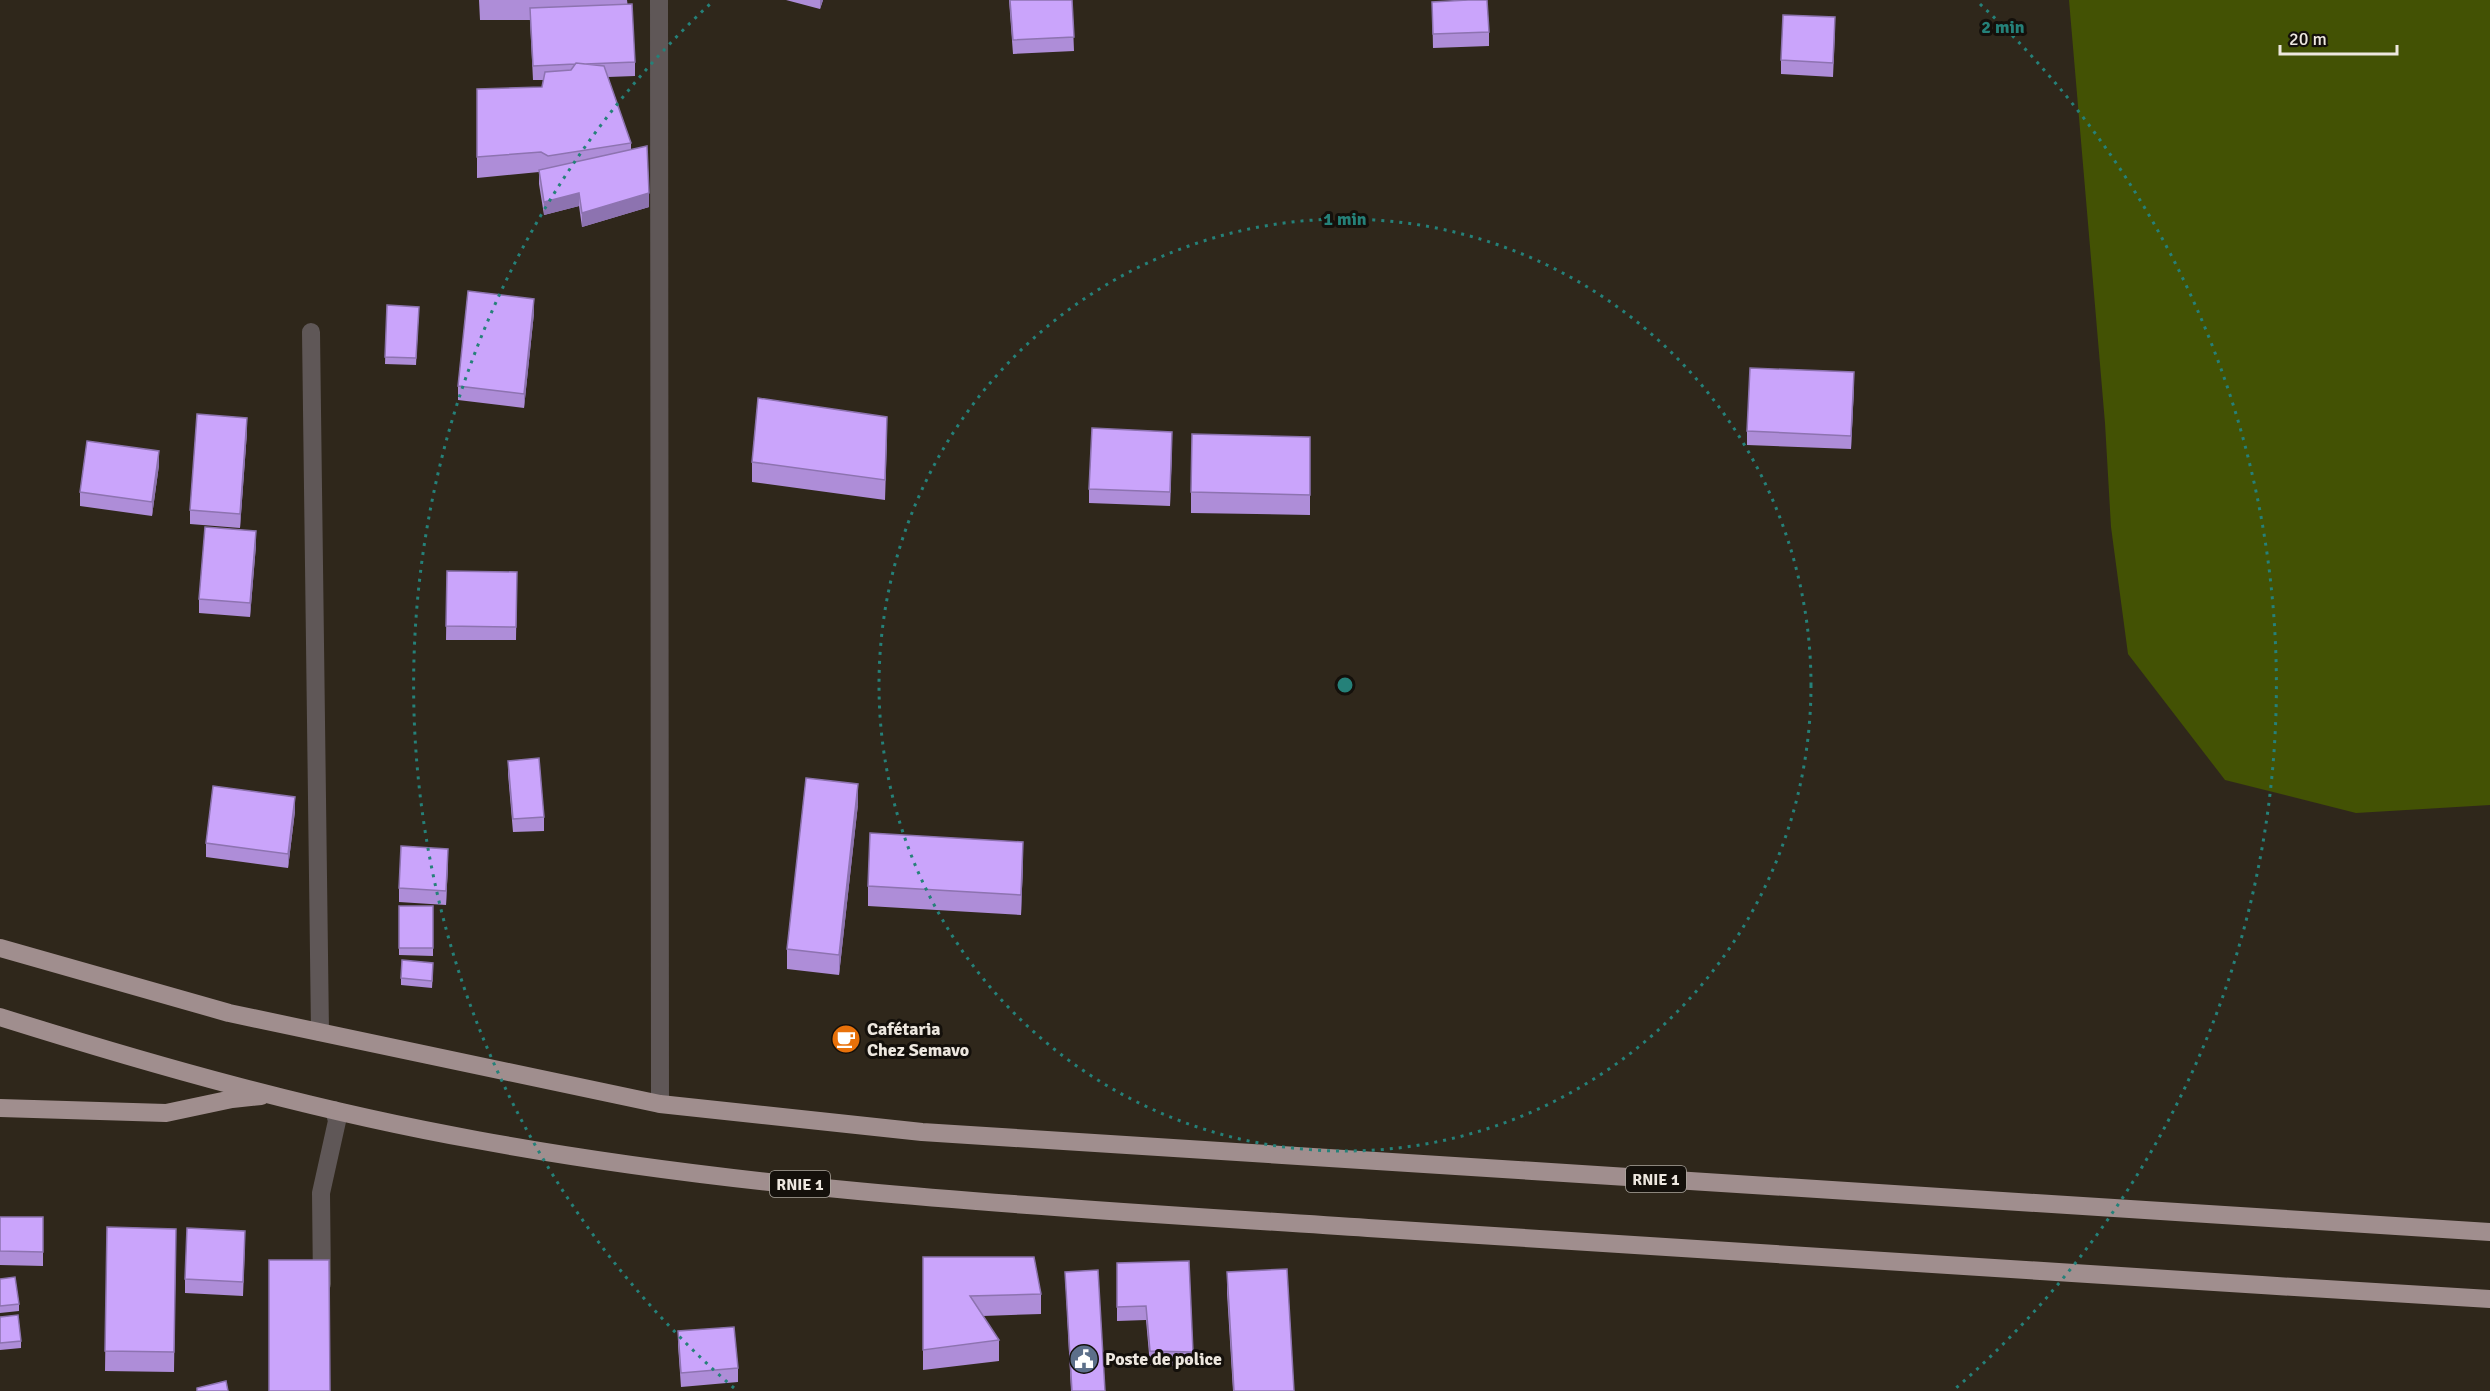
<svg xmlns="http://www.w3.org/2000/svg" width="2490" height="1391" viewBox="0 0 2490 1391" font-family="Signika,sans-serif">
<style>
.green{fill:#435204}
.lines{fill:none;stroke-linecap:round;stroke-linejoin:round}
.minor{stroke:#5f5757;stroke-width:18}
.trunk{stroke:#a08e8e;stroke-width:18}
.wall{fill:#ae8dd8}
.shaded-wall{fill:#8d73b0}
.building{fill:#caa4fb;stroke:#8d73b0;stroke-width:1.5}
.ring{fill:none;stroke:#258179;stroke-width:3;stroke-dasharray:3 6}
.labels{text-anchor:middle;stroke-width:6;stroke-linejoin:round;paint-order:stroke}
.shield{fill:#14100b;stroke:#aca69f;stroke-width:1.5}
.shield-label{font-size:16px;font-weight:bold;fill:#ede7df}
.poi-label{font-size:18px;font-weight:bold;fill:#ede7df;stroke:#14100b;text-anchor:start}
.centre{fill:#258179;stroke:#14100b;stroke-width:3}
.ring-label{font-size:18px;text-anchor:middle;font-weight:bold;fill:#258179;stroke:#14100b;stroke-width:6;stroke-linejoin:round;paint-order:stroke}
</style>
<rect width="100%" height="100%" fill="#2f271b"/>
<path class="green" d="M2069 0H2490V805L2356 813 2225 780 2128 654 2111 527 2105 423Z"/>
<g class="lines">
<path class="minor" d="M659 0 660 1104
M311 332 320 1032
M322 1284 321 1193 337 1121 334 1110"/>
<path class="trunk" d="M0 948 229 1013 660 1104 922 1132 2490 1232
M0 1017C156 1066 315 1111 477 1140 770 1194 1071 1208 1368 1228 1742 1254 2116 1276 2490 1299
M0 1108 166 1113 232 1099 261 1096"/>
</g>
<path class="wall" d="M479 0H627L635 62V76L608 77 631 143V149L649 207 582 227 579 206 544 215 539 184V172L477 178V89L542 87 544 80H533L530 20H480Z
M786 0H823L820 9Z
M1009 0H1072L1074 51 1013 54Z
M1432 2 1489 32V46L1433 48Z
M1835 31 1833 77 1781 74V60Z
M387 305 419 307 416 365 385 364Z
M534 313 524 408 458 400V386Z
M1854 386 1851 449 1747 445V431Z
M247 432 240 528 190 524V510Z
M1310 437V515L1191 513V492Z
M887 438 885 500 752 482V462Z
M1172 446 1170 506 1089 503V489Z
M159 465 152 516 80 506V492Z
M256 545 250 617 199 613V599Z
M447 571 517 572 516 640H446Z
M508 761 544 817V831L513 832 508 774Z
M858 804 839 975 787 969V949Z
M295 811 288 868 206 857V843Z
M448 863 446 905 399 902V888Z
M1023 863 1021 915 868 906V886Z
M399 906H433V956L399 955Z
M433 971 432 988 401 985V978Z
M0 1217H43V1266L0 1265Z
M107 1227 176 1229 174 1372 105 1371Z
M245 1245 243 1296 185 1293V1279Z
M923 1257 1041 1294V1314L983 1316 999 1340V1361L923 1370Z
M1117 1263 1193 1352V1366L1150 1365 1146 1320 1117 1321Z
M1065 1272 1105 1391H1071Z
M1227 1272 1294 1391H1233L1227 1293Z
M0 1279 19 1304V1311L0 1313Z
M0 1317 21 1341V1348L0 1350Z
M678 1331 738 1368V1382L681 1387 678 1345Z"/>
<path class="shaded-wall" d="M820 0H823L820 9Z
M579 193V206L544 215V202Z
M649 193V207L582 227V213Z
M534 299V313L524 408V394Z
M1854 372V386L1851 449V436Z
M247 418V432L240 528V514Z
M1172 432V446L1170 506V492Z
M159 451V465L152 516V502Z
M256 531V545L250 617V603Z
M858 784V804L839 975V955Z
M295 797V811L288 868V854Z
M1023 842V863L1021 915V895Z
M448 849V863L446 905V891Z"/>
<path class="building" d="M1010 0H1072L1074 37 1013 40Z
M1468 0H1487L1489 32 1433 34 1432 2Z
M632 4 635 62 585 64 576 63 575 64 533 66 530 8Z
M1783 15 1835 17 1833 63 1781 60Z
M576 63 604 66 631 143 548 156 541 152 477 157V89L542 87 545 72 571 70Z
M647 146 649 193 582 213 579 193 544 202 539 170Z
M468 291 534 299 524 394 458 386Z
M387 305 419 307 416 358 385 357Z
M1750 368 1854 372 1851 436 1747 431Z
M758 398 887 417 885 480 752 462Z
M197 414 247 418 240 514 190 510Z
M1092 428 1172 432 1170 492 1089 489Z
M1192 434 1310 437V495L1191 492Z
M87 441 159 451 152 502 80 492Z
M205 527 256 531 250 603 199 599Z
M447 571 517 572 516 627 446 626Z
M539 758 544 817 513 819 508 761Z
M806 778 858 784 839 955 787 949Z
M213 786 295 797 288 854 206 843Z
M870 833 1023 842 1021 895 868 886Z
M401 846 448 849 446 891 399 888Z
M399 906H433V948H399Z
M402 960 433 963 432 981 401 978Z
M0 1217H43V1252L0 1251Z
M107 1227 176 1229 174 1352 105 1351Z
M187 1228 245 1231 243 1282 185 1279Z
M923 1257H1034L1041 1294 970 1296 999 1340 923 1350Z
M269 1260H329L330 1391H269Z
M1189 1261 1193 1352 1150 1351 1146 1306 1117 1307V1263Z
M1287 1269 1294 1391H1234L1227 1272Z
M1098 1270 1105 1391H1072L1065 1272Z
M15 1277 19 1304 0 1306V1279Z
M18 1315 21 1341 0 1343V1317Z
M734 1327 738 1368 681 1373 678 1331Z
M226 1381 228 1391H197V1388Z"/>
<g class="ring">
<circle cx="1345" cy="685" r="466"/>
<path d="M734 1388A931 931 0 0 1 710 4M1980 4A931 931 0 0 1 1956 1388"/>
</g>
<defs>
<g id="cafe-disc" transform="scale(1.5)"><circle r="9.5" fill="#e8710a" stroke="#14100b"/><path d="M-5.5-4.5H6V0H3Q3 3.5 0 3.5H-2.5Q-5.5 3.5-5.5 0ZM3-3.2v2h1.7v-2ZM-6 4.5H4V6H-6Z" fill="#fff"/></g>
<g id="civic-disc" transform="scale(1.5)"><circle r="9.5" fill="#5c6f8a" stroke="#14100b"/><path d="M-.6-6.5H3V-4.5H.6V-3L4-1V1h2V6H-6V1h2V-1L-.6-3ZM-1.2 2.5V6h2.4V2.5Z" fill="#fff"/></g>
</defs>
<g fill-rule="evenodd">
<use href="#cafe-disc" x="846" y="1039"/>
<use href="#civic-disc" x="1084" y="1359"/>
</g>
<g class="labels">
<g class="shield">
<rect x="1626" y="1166" width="60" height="26" rx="4.5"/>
<rect x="770" y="1171" width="60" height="26" rx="4.5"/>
</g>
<g class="shield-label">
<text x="1656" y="1185">RNIE 1</text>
<text x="800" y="1190">RNIE 1</text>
</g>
<g class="poi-label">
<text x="867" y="1035">Cafétaria<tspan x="867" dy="21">Chez Semavo</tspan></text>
<text x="1105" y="1365">Poste de police</text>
</g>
</g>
<circle cx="1345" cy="685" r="9" class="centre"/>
<g class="ring-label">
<text x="2003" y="33">2 min</text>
<text x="1345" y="225">1 min</text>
</g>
<path d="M2280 45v9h117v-9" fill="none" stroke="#ede7df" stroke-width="3"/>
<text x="2289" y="45" font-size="18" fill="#ede7df" stroke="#14100b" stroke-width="4.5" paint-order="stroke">20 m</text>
</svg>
